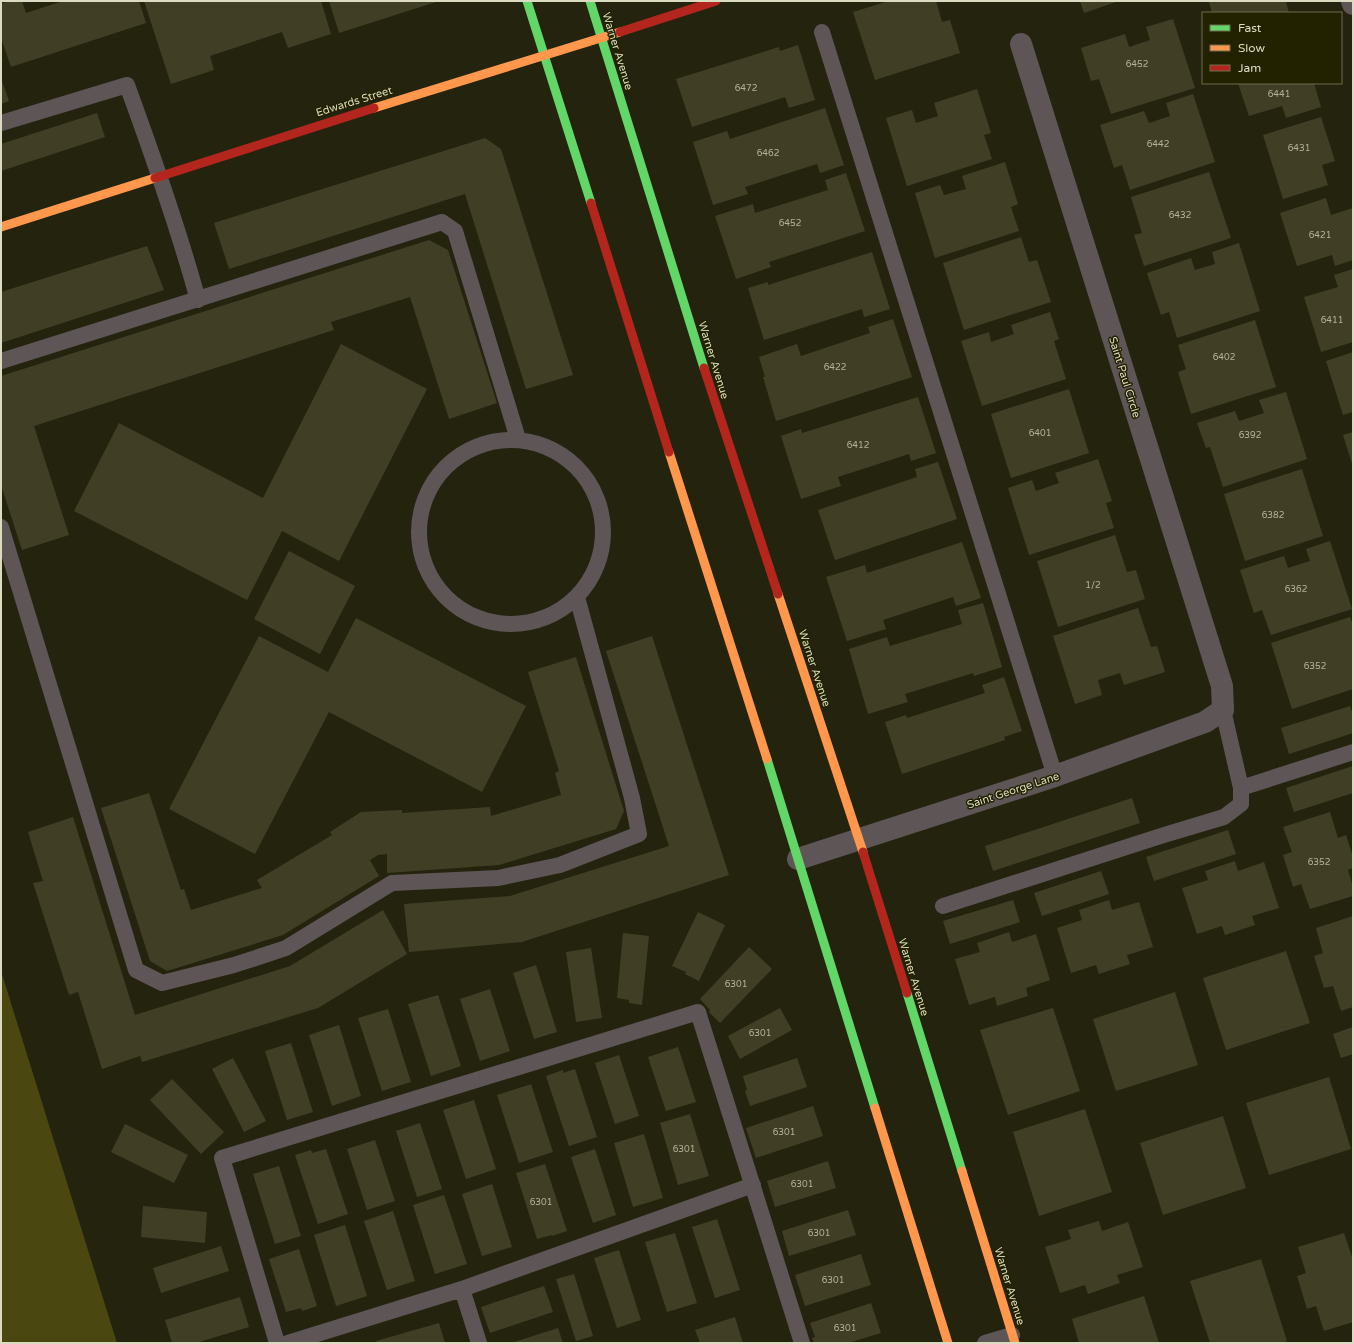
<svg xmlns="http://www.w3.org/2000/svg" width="1354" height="1344" viewBox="0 0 1354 1344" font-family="'Varela Round',sans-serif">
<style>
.water{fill:#4a4711}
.building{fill:#403f26}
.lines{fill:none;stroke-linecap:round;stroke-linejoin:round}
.lane{stroke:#5e5556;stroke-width:16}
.street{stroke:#5e5556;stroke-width:22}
.fast{stroke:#63d668;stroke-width:9}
.slow{stroke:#ff974d;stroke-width:9}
.jam{stroke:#b3261e;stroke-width:9}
.labels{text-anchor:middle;stroke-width:3;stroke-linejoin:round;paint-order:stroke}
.number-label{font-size:9px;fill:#b4b49a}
.street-label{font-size:11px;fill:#dbdbc1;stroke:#232200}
</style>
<rect width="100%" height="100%" fill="#24230e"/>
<path class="water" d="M1 971 117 1343H1Z"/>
<path class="building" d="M9 1H22L26 13 63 1H139L146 23 11 67 1 38V4Z
M144 1H321L331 34 288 48 282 32 210 56 214 70 171 84Z
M329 1H439L339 33Z
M889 1H936L942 22 950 20 960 53 875 80 853 12Z
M1080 1H1119L1084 13Z
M1213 1H1286L1289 13H1212L1209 2Z
M1173 19 1195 88 1111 114 1099 79 1091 81 1081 48 1125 34 1129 47 1150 40 1146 27Z
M798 45 815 100 789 108 785 97 692 127 676 79 779 47 780 51Z
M1 78 9 101 1 104Z
M1238 83H1314L1321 107 1286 118 1282 106 1249 116Z
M977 89 991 133 984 135 992 159 907 186 886 118 912 110 916 123 938 116 934 103Z
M1193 94 1215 162 1130 190 1122 165 1114 168 1100 125 1144 111 1149 123 1170 116 1166 103Z
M825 108 844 165 820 173 817 164 745 187 748 194 713 205 693 142 727 131 730 139Z
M97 113 105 137 1 171V144Z
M1321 117 1335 161 1322 165 1328 185 1283 199 1263 135Z
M485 138 501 149 573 375 526 389 465 194 229 269 214 223Z
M1005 162 1018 204 1011 207 1019 231 935 258 915 193 940 185 944 195 966 189 962 176Z
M1209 172 1231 238 1144 266 1134 235 1142 233 1131 197Z
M846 173 865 231 769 262 771 267 736 279 715 216 753 204 755 213 828 190 825 180Z
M1326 198 1331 215 1353 208V260L1335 266 1332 255 1297 266 1280 213Z
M1021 237 1029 262 1037 260 1051 302 964 330 943 263Z
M429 240 448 250 497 403 449 419 410 297 331 322 334 330 34 426 69 535 22 550 1 485V376Z
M1239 243 1260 311 1177 338 1169 312 1161 315 1147 273 1191 258 1195 270 1215 264 1212 252Z
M147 246 164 290 1 343V292Z
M872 252 890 309 864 317 862 309 764 340 748 288 768 282V285Z
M1353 269V342L1321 352 1304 297 1338 287 1334 275Z
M1050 312 1059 339 1054 341 1066 379 982 406 961 341 989 332 991 342 1014 334 1011 325Z
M893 319 912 377 776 421 763 377H765L759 357 797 344 801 356 870 333 868 327Z
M1255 320 1276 387 1191 414 1178 372 1186 369 1178 345Z
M341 344 427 389 339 561 282 531 247 600 74 511 119 423 263 498Z
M1353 352V412L1343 415 1326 361Z
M1069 389 1089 453 1011 478 991 414Z
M1286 392 1307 459 1223 487 1210 447 1206 448 1197 423 1235 411 1239 421 1264 413 1259 400Z
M918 397 936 453 911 461 909 454 838 477 841 486 801 499 781 436 801 429 802 433Z
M1353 432V467L1343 435Z
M1098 459 1112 501 1106 503 1114 528 1029 555 1008 488 1032 480 1036 491 1059 483 1055 473Z
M938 462 957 519 835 560 818 510 917 477 915 469Z
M1302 469 1323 536 1245 561 1224 494Z
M1115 535 1127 572 1136 570 1145 599 1058 627 1037 561Z
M1330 541 1352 609 1271 635 1262 610 1254 613 1240 570 1284 556 1288 568 1310 561 1306 549Z
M962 542 981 598 956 606 953 597 883 620 886 629 847 641 826 577 865 565 867 573Z
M289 551 355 586 320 654 254 619Z
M983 603 1002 667 974 676 973 673 905 694 908 702 868 714 849 649 887 637 890 646 962 624 958 610Z
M1138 608 1151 647 1157 646 1165 672 1124 685 1120 673 1098 680 1102 695 1075 704 1053 636Z
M1350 617 1353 625V689L1292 709 1271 643Z
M356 618 526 706 482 792 329 712 255 854 169 809 259 636 328 672Z
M652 636 729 875 522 942 409 952 404 904 510 896 669 846 606 651Z
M576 657 624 811 616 829 499 865 387 873V854L378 855 370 860 379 876 283 935 167 971 150 961 101 808 149 793 181 890 184 889 191 910 262 888 257 880 332 835 330 832 361 812 402 810V813L490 807 491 816 561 795 555 773 559 771 528 672Z
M1004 677 1022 731 1004 737 1005 740 902 774 885 722 906 715 907 718 985 693 982 685Z
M1350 706 1353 715V733L1289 754 1281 728Z
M1353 766V793L1294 812 1286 788Z
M1132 798 1140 823 993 871 985 846Z
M1330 812 1338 838 1346 835 1353 857V868L1348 870 1353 887V896L1310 909 1301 884 1293 887 1283 855 1292 852 1283 827Z
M73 817 135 1015 290 966 383 910 407 954 318 1008 142 1062 140 1056 102 1069 78 992 69 995 33 883 43 881 28 832Z
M1228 830 1236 854 1154 881 1146 857Z
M1235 861 1238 871 1264 862 1279 908 1252 916 1255 925 1225 935 1222 926 1197 934 1182 888 1208 880 1205 871Z
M1101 871 1109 894 1042 916 1034 893Z
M1013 900 1020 922 950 944 943 921Z
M1109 900 1112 910 1139 902 1153 947 1127 955 1130 964 1099 974 1096 965 1071 973 1057 928 1082 920 1079 910Z
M698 912 725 925 699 981 685 974 686 972 672 966Z
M1353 916V1007L1341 1011 1333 986 1324 988 1314 956 1323 953 1316 928Z
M1009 932 1012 942 1036 934 1050 980 1026 988 1028 996 997 1006 995 997 969 1005 955 959 980 952 977 943Z
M623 933 649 936 642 1005 629 1003V1000L617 998Z
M749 947 772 969 720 1023 709 1012 710 1010 700 999Z
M591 948 602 1018 576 1022 566 952Z
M1286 951 1310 1023 1226 1050 1203 978Z
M536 965 557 1032 534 1039 513 973Z
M490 989 510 1051 480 1061 460 999Z
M1175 992 1198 1065 1116 1091 1093 1019Z
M438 995 461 1066 431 1076 408 1004Z
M780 1008 792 1030 740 1059 728 1036Z
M1053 1008 1080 1091 1008 1115 980 1030Z
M388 1009 411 1082 382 1091 358 1018Z
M339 1025 361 1096 332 1106 309 1035Z
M1353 1027V1054L1341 1058 1333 1034Z
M291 1043 313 1112 287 1120 265 1051Z
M678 1047 696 1102 666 1111 648 1057Z
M619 1055 639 1116 615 1124 595 1063Z
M233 1058 266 1121 244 1132 212 1069Z
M797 1058 807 1087 750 1106 745 1091 747 1090 743 1076Z
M575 1069 597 1137 569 1146 546 1076 563 1070V1073Z
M1329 1077 1351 1149 1269 1175 1246 1103Z
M172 1079 224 1132 201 1154 150 1100Z
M531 1084 553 1152 519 1163 497 1095Z
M474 1100 496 1169 466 1179 443 1110Z
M813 1106 823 1136 756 1158 746 1128Z
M1085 1109 1112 1192 1039 1216 1013 1132Z
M690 1114 709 1176 678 1185 660 1123Z
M1223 1116 1246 1188 1163 1215 1140 1143Z
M420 1123 442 1189 417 1197 396 1131Z
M125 1124 188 1155 174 1183 111 1152Z
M644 1134 663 1198 633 1207 614 1143Z
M375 1140 395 1201 367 1210 347 1149Z
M326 1149 348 1214 318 1224 295 1155 311 1150 312 1153Z
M595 1149 616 1215 593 1223 571 1157Z
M828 1161 836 1188 775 1207 767 1181Z
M545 1164 567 1231 552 1236V1235L537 1239 516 1173Z
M279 1166 301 1236 275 1244 253 1174Z
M492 1184 512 1247 482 1256 462 1194Z
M444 1195 467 1264 435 1274 413 1205Z
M143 1206 207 1212 205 1243 141 1237Z
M848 1210 856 1235 789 1256 782 1231Z
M393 1211 415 1281 387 1290 364 1221Z
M717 1219 740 1290 715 1298 692 1227Z
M1099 1221 1102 1231 1128 1222 1143 1267 1117 1275 1120 1283 1088 1294 1085 1285 1060 1293 1045 1247 1071 1239 1068 1230Z
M345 1225 367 1296 336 1306 314 1235Z
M675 1233 697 1303 667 1312 645 1242Z
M1344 1233 1353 1260V1322L1324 1331 1316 1306 1307 1309 1297 1276 1306 1273 1298 1247Z
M221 1246 229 1271 161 1293 153 1268Z
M299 1249 317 1306 302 1311 301 1308 286 1312 269 1259Z
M619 1250 641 1320 617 1328 594 1258Z
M861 1254 871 1285 805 1306 795 1275Z
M1261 1259 1287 1341 1282 1343H1210L1190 1281Z
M574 1274 593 1336 576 1341 556 1279Z
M544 1286 553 1312 490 1333 481 1307Z
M1144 1296 1159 1343H1079L1072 1319Z
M240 1297 249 1327 196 1343H172L165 1320Z
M871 1303 881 1333 848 1343H814L812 1338 815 1337 810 1323Z
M735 1317 743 1343H700L695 1330Z
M439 1323 445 1343H377L376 1341Z
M558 1328 563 1343H511Z"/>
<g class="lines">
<path class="lane" d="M822 32 1055 776
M1 123 127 85C153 156 178 227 198 300
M1 361 442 222 455 231 518 439
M419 532a92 92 0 1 1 184 0a92 92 0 1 1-184 0Z
M1 527 136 970 162 983 234 965 286 948 392 883 498 878 560 865 639 834 632 798 577 597
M1223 710 1241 788 1353 752
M943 906 1164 835 1224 817 1241 804V788
M462 1289 479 1343
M277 1343 222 1158 698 1012 802 1343
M288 1343 462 1289 753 1185
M985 1343 1012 1335"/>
<path class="street" d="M1352 1 1353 4
M798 859 1055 776 1205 722 1223 710 1222 686 1021 44"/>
<path class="fast" d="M527 1 591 203
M590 1 704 368
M767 759 875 1108
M907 993 962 1171"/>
<path class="slow" d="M374 108 620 32
M1 227 155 178
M669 452 767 759
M778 594 863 852
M875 1108 948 1343
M962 1171 1015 1343"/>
<path class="jam" d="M620 32 716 1
M155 178 374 108
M591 203 669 452
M704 368 778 594
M863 852 907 993"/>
</g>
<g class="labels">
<g class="number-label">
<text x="1137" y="67">6452</text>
<text x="746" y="91">6472</text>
<text x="1279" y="97">6441</text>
<text x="1158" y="147">6442</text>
<text x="1299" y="151">6431</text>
<text x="768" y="156">6462</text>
<text x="1180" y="218">6432</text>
<text x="790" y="226">6452</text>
<text x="1320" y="238">6421</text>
<text x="1332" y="323">6411</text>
<text x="1224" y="360">6402</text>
<text x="835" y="370">6422</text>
<text x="1040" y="436">6401</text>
<text x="1250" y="438">6392</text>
<text x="858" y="448">6412</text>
<text x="1273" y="518">6382</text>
<text x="1093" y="588">1/2</text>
<text x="1296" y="592">6362</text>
<text x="1315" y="669">6352</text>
<text x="1319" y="865">6352</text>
<text x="736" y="987">6301</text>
<text x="760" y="1036">6301</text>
<text x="784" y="1135">6301</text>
<text x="684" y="1152">6301</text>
<text x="802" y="1187">6301</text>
<text x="541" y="1205">6301</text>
<text x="819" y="1236">6301</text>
<text x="833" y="1283">6301</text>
<text x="845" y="1331">6301</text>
</g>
<g class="street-label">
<text transform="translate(618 51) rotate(73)" y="4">Warner Avenue</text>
<text transform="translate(354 101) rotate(-17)" y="4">Edwards Street</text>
<text transform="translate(714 360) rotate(73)" y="4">Warner Avenue</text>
<text transform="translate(1125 377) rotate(73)" y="4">Saint Paul Circle</text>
<text transform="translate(815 668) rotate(72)" y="4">Warner Avenue</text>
<text transform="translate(1013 790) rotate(-18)" y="4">Saint George Lane</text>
<text transform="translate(914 977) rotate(73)" y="4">Warner Avenue</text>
<text transform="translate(1010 1286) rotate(73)" y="4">Warner Avenue</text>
</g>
</g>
<rect width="1354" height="1344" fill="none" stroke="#dbdbc1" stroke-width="4"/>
<rect x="1202" y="12" width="140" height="72" fill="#232200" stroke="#6d6c4d"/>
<rect x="1210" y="25" width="20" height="6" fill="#63d668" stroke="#6d6c4d"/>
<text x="1238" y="32" font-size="12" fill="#dbdbc1">Fast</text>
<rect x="1210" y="45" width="20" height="6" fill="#ff974d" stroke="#6d6c4d"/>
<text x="1238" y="52" font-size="12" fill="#dbdbc1">Slow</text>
<rect x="1210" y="65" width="20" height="6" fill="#b3261e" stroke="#6d6c4d"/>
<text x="1238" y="72" font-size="12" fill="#dbdbc1">Jam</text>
</svg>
